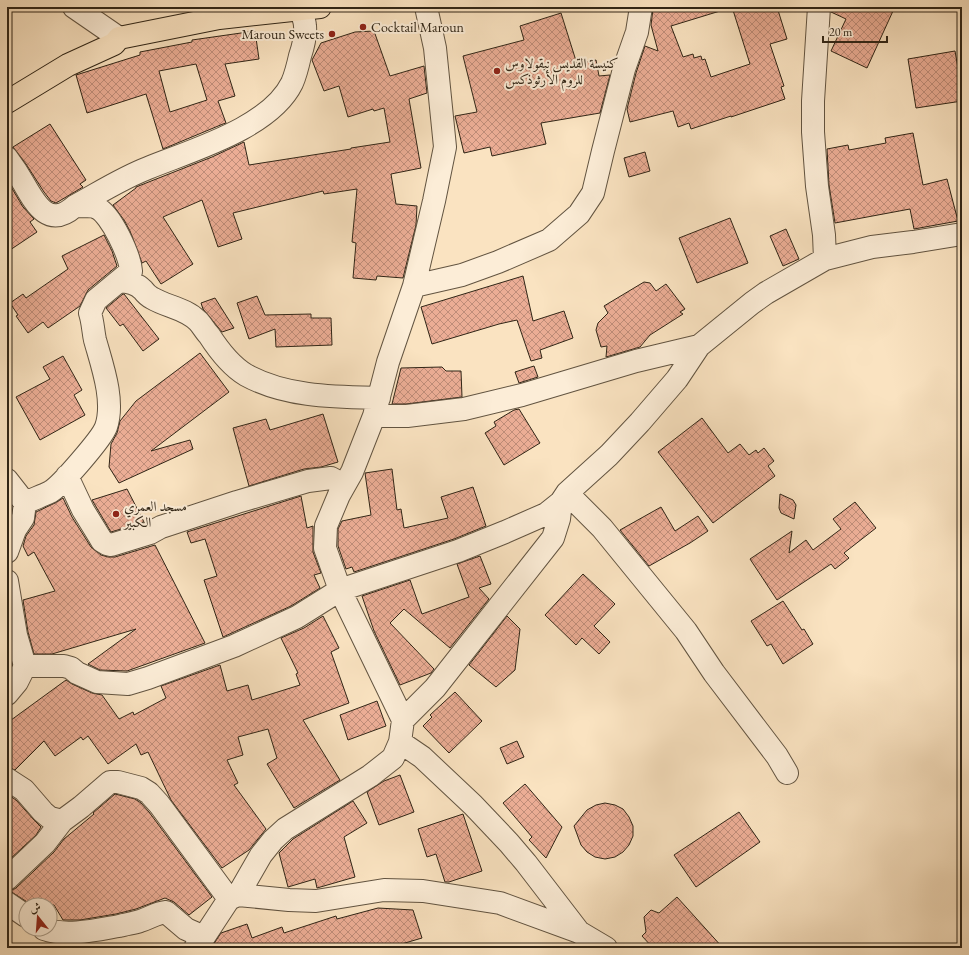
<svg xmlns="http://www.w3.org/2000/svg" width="969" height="955" viewBox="0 0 969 955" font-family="'EB Garamond',Amiri,serif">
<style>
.building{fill:url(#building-cross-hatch);stroke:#302516;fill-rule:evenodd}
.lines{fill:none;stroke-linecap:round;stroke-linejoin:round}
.minor-casing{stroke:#625441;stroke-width:24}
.major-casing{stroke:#302516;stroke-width:24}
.minor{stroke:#fcedd7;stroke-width:22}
.major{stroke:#fae3c1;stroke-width:22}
.poi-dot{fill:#8f2418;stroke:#fcedd7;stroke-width:1.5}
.labels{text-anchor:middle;stroke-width:4;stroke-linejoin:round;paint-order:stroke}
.poi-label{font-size:14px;fill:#302516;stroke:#fcedd7;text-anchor:start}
</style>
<defs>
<pattern id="building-cross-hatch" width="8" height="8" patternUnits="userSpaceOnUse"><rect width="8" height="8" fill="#ebad95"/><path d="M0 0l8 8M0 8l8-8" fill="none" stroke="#bf8d79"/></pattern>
</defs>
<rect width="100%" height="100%" fill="#fae3c1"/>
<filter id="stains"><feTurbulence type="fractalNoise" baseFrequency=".005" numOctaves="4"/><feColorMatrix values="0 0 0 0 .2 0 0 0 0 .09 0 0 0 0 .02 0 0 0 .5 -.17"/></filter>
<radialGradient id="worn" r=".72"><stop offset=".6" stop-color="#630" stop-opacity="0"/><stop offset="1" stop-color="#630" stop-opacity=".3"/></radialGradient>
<path class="building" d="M660 7H719L720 11 671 26 683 57 693 54 694 58 701 56 702 60 705 59 711 77 750 64 732 7H777L787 39 770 44 784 86 781 87 785 99 731 117V116L691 129 689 123 678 127 673 111 630 122 627 109 636 73 645 46 658 51 651 25 653 9Z
M831 7H883L893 11 867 68 831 51 846 19 831 12Z
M561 13 577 64 596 60 599 76 610 75 600 113 541 123 546 144 492 156 490 147 464 153 455 116 477 112 463 56 524 40 520 26Z
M255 31 259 59 225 64 235 96 218 101 226 123 223 124 163 149 146 94 87 113 76 75 140 55V52L192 42V40ZM196 64 207 100 170 112 159 71Z
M374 31 390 76 424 66 427 93 409 99 421 168 391 174 396 204 417 206 416 225 403 278 377 276 376 280 353 278 356 243 352 242 357 189 324 194 323 191 233 213 242 239 218 247 202 200 163 217 193 264 161 284 146 261 142 263 130 231 124 220 113 205 136 188V187L212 157 244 142 249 165 351 149V148L390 142 384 108 374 111 373 109 348 117 339 86 324 91 312 60 321 43 355 32Z
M955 51 962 91V101L916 108 908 59Z
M50 124 86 180 80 184 83 187 56 203 51 201 44 192 26 164 13 147Z
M913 133 923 185 947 179 958 221 914 229 910 209 835 223 829 185 827 149 848 145 849 150 886 143 885 138Z
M645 152 650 171 629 177 624 158Z
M10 185 23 207 34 219 30 222 37 232 7 252V188Z
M730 218 748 263 697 283 679 238Z
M786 229 799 259 783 266 770 236Z
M104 235 112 251 117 266 88 290 80 306 48 328 43 322 28 333 16 316 18 315 10 303 23 294 26 298 68 269 62 256Z
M523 276 533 321 564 311 573 338 540 350 542 358 531 361 517 320 499 324 432 344 421 307Z
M644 282 650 283 656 291 666 284 685 309 680 312 683 314 650 335 640 347 606 357 607 346 601 347 596 330 598 323 608 313 604 306Z
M123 294H124L159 339 143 351 123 324 120 326 106 308Z
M257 296 265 315 311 314V318H331L332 345 276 347 275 329 249 339 237 303Z
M215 298 234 328 222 332 203 309 201 303Z
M200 353 229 392 151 451 190 440 193 449 119 483 109 467 111 444 117 433 120 421 136 401Z
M63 356 82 390 74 395 85 415 40 440 16 397 50 379 43 367Z
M534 366 538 377 519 383 515 372Z
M442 367 446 371H461L462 397 406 404H392L401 368Z
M519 409 540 443 504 465 485 433 496 426 494 422 514 410Z
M323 414 338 462 321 467 304 469 249 486 233 428 266 419 270 430Z
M702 418 728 453 740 444 749 455 756 450 758 453 764 448 774 461 768 466 775 476 713 523 658 452Z
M392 469 397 510 401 509 404 528 448 518 441 497 473 487 486 526 454 539 354 572 352 567 346 569 338 546V529L342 521 371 515 365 473Z
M127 489 144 522 111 532 92 500Z
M780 494 793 500 796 505 794 519 781 513 779 508Z
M301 496 307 528 313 526V552L321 573 314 575 320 588 291 606 223 637 204 580 217 576 205 539 191 543 187 532Z
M63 498 72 517 91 547 101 555 108 557H115L155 545 205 643 127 671 100 670 88 664 136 629 52 654H34L28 632 23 600 55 591 34 552 28 556 23 546 26 536 34 525 36 512 55 503Z
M855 502 876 528 844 553 849 558 835 569 831 564 777 600 750 559 792 531 789 553 806 540 813 550 841 529 833 519Z
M661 507 675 531 698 516 708 531 690 543 649 566 620 530Z
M480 556 491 584 479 588 489 599 450 648 404 609 390 623 434 669 431 673 400 685 374 631 362 596 410 580 422 614 469 597 457 564Z
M583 574 615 604 594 626 610 642 599 654 582 638 576 645 545 615Z
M783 601 802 630 804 629 813 644 783 664 771 644 767 646 751 621Z
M323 616 339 648 331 652 349 703 303 720 340 780 294 808 267 764 277 758 268 729 238 737 243 755 227 760 238 783 234 785 266 829 249 850 222 868 171 800 148 752 141 755 136 744 108 764 88 736 83 740 81 737 55 756 44 741 15 770 7 767V723L66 680 72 684 92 693 102 695 119 719 133 712 134 715 166 698 161 686 220 665 227 691 248 685 252 700 300 685 296 674 298 673 281 638 304 628Z
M507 616 520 629 515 670 496 687 469 665Z
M455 692 482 721 449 753 423 726 432 717 430 715Z
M377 701 386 726 348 740 340 715Z
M517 741 524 757 507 764 500 748Z
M400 775 414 812 379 825 367 792 384 781Z
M525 784 562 827 546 858 529 840 532 837 503 803Z
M7 794 16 800 34 820 41 827 36 835 9 860 7 857Z
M115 794 135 799 141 803 149 812 212 897 189 915 174 902 165 898 136 909 116 914 80 920H63L54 905H32L10 891 16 888 54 852 64 839 94 814 93 813Z
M353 801 367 823 344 837 355 877 317 888 315 879 288 887 279 853 293 839Z
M605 803 615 805 623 809 629 817 633 826V836L629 845 623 852 615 857 605 859 595 857 587 852 581 845 574 826 587 810 596 805Z
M739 812 760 842 696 887 674 855Z
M463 814 482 871 449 882H445L436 854 427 857 418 829Z
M677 897 723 948H653L642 936 646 932 644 917 651 910 659 913Z
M378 908 413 910 422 938 388 948H211L221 933 247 924 252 938 282 927 284 933 336 916 337 919Z"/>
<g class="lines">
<g class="minor-casing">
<path id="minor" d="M74 7 119 38
M819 7 813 101V132L817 186 824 235 825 259
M7 158C13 166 19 175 24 184 36 205 49 229 75 206 81 207 92 205 97 208 111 214 130 256 131 271L96 300 90 313C93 322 93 331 95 340 102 365 115 401 106 427 102 438 61 486 50 492 42 496 33 499 25 503L23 518 15 530 7 552
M75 206C99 193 122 178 148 168 192 150 270 128 292 83 296 74 298 65 300 56 303 47 306 36 305 26 305 21 302 14 300 9
M119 281C129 282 136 283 143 290 146 294 148 296 152 298 167 307 185 308 198 321 202 325 205 331 209 335 218 349 231 366 246 375 286 397 334 397 379 398
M414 286 462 275 498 262 549 240 579 214 593 193 603 151 624 69 637 32 641 7
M374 416H407L464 409 522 395 636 361 699 346
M67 476 83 510 99 536 102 541 107 544 111 545 150 533 161 527 237 502 308 481 331 478 344 485
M7 480 25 503
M567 493 602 528 686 631 714 673 777 756 787 773
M7 581 16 635 25 666 17 682 7 694
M25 666H64L71 668 77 673 97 682 128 684 148 678 234 646 297 617 340 590 458 551 505 532 546 514 561 502
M403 720 435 688 553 538 559 519 561 502 567 493 609 455 640 422 677 379 699 346 752 303 766 293 825 259 872 247 913 242 962 234
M400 742 422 757 473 805 509 843 526 863 579 932 606 948
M7 779 24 790 43 812 50 818 62 821 81 807 110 782H118L141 788 149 793 159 804 229 899
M7 879 45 843 62 821
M238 895 289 900 316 901 384 890 423 891 500 903 579 932
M7 903 26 916
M44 929C67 937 96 930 119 926 126 924 134 923 140 921 150 918 156 913 166 912L186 929 204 937
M195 948 204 937 229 899 238 895 261 855 273 840 285 829 370 776 393 758 400 742 403 720 340 590 325 548 326 526 339 495 352 472 374 416 388 362 414 286 434 201 445 147 435 48 426 7"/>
</g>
<g class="major-casing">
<path id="major" d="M7 102 68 65 114 44 119 38 219 18 320 7"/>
</g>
<use href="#minor" class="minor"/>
<use href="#major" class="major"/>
</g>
<g class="poi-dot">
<circle cx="363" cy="27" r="4"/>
<circle cx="332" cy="34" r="4"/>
<circle cx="497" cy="71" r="4"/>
<circle cx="116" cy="514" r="4"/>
</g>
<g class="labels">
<g class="poi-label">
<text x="371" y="32">Cocktail Maroun</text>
<text x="324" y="39" text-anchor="end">Maroun Sweets</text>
<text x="505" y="68">كنيسة القديس نيقولاوس<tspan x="505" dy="16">للروم الأرثوذكس</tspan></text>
<text x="124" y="511">مسجد العمري<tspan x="124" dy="16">الكبير</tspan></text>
</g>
</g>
<rect width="969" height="955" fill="none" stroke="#fae3c1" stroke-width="24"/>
<rect x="8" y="8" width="953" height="939" fill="none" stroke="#302516" stroke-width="2"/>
<rect x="12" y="12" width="945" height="931" fill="none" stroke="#302516"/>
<g transform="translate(38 917) rotate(343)"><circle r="19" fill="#fcedd7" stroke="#aa9d8a"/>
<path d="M0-3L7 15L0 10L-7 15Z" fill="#8f2418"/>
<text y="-6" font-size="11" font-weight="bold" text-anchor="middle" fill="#302516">ش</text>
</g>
<path d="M823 36v6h64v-6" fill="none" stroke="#302516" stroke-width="2"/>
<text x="829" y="36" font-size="12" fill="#302516" stroke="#fcedd7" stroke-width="3" paint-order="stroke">20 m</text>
<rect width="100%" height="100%" filter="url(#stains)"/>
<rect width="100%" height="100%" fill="url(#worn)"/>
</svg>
